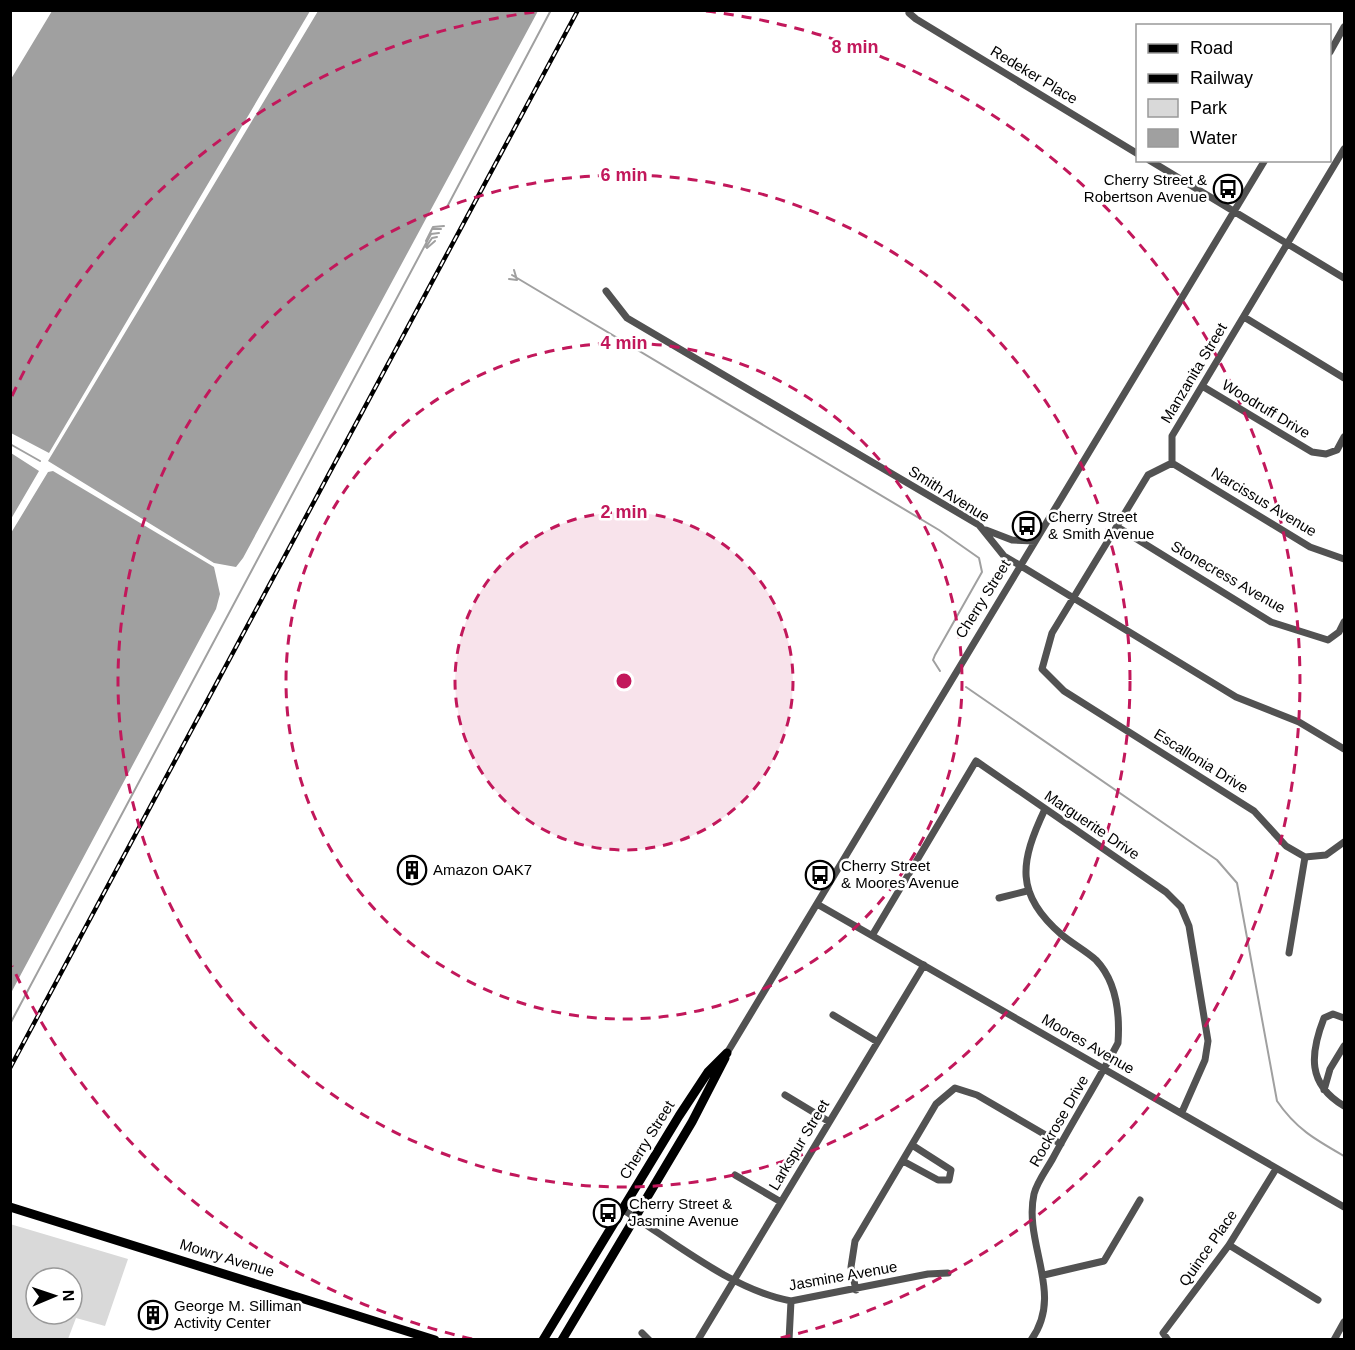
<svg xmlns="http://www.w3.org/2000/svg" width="1355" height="1350" viewBox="0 0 1355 1350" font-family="Helvetica,sans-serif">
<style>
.green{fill:#d9d9d9;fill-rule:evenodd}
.water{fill:#a0a0a0}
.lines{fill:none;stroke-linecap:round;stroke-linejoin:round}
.stream{stroke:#a0a0a0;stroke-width:2}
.minor{stroke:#525252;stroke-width:7}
.major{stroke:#000;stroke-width:9}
.rail-casing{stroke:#000;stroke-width:4.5}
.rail{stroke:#fff;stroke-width:2;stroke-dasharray:7;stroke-linecap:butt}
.ring{fill:none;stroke:#c2185b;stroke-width:3;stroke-dasharray:10 8}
.labels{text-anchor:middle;stroke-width:5;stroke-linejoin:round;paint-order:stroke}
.street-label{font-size:15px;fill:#000;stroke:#fff}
.poi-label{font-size:15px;fill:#000;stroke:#fff;text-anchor:start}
.centre{fill:#c2185b;stroke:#fff;stroke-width:3}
.ring-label{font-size:18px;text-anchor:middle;font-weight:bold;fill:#c2185b;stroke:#fff;stroke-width:5;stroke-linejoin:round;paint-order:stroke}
</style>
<rect width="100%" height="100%" fill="#fff"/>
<path class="green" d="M10 1224 128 1259 105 1326 76 1318 68 1339H11ZM36 1278H72V1314H36Z"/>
<path class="water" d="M52 11H310L49 453 11 433V79Z
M318 11H538L243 558 236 567 214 563 48 461Z
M11 453 39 471 11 519Z
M53 471 214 567 220 594 216 609 11 993V533L48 472Z"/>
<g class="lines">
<path class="stream" d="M447 207 551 10
M433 229H441
M426 241 433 227 444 226
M426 247 432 238 437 237
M427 248 435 241
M514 270 517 280
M512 275 939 530 979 558 982 572 935 655 933 660 940 671
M509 279 517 280
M10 444 40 461
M966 687 1217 860 1237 883 1277 1101C1296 1129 1316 1140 1344 1156
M10 1024 431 234 439 233"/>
<path class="minor" d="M909 13 916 19 1138 154
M1330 52 1344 27
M1344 149 1172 436V463L1148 475 1052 633 1042 669 1064 691 1254 811 1286 846 1305 857 1326 855 1344 842
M1149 160 1344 278
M606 291 627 318 979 525 1004 556 1021 566 1236 697 1299 722 1344 749
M1244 317 1344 378
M1202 386 1312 452 1326 454 1337 450 1344 437
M1172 463 1310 547 1344 559
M1119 528 1271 622 1328 640 1339 632 1344 622
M986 530 1012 540 1035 541
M999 898 1027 891
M817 904 1344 1207
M873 934 976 761 1166 892 1181 907 1189 926 1208 1041 1205 1060 1182 1112
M1289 953 1305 857
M833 1015 876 1041
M1344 1018 1333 1014 1324 1018C1310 1054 1307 1084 1344 1106
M727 1053 1265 160
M1324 1090 1330 1069 1344 1046
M785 1095 828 1121
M903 1161 938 1180H949L951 1170 912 1145
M735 1175 781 1202
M622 1209C673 1241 732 1290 791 1301L928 1274 948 1273
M1229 1245 1318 1300
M1044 1275 1104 1261 1140 1200
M856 1290 851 1267 855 1241 936 1104 955 1088 977 1095 1061 1144
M642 1333 649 1340
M698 1340 924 965
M789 1340 791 1301
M1031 1340C1065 1294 1023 1244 1034 1194 1037 1182 1047 1169 1053 1158 1074 1119 1098 1081 1118 1043 1120 1014 1117 982 1096 960 1086 951 1073 944 1062 935 1014 894 1020 862 1045 809
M1168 1340 1163 1333 1229 1245 1276 1169
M1334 1340 1344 1322"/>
<path class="major" d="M10 1207 435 1340
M543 1340 679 1116 708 1072 727 1053
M562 1340 692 1122 725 1058"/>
<g class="rail-casing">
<path id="rail" d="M10 1068 578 10"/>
</g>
<use href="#rail" class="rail"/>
</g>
<circle cx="624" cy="681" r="169" fill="#c2185b" fill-opacity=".12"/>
<g class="ring">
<circle cx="624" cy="681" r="169"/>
<circle cx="624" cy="681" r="338"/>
<circle cx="624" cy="681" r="506"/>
<path d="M472 1339A675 675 0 0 1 12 966M12 396A675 675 0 0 1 542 11M706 11A675 675 0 0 1 776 1339"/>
</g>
<defs>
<g id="bus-ring" transform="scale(1.5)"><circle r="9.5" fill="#fff" stroke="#000" stroke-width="1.5"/><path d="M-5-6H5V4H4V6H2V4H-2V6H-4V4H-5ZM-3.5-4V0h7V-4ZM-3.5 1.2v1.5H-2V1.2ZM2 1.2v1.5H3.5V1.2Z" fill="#000"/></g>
<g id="building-ring" transform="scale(1.5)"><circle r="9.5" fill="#fff" stroke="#000" stroke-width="1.5"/><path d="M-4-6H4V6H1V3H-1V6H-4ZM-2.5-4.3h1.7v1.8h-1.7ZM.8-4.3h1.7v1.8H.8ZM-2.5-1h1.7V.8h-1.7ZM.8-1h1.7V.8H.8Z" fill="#000"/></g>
</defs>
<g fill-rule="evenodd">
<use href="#bus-ring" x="1228" y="189"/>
<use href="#bus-ring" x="1027" y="526"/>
<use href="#building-ring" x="412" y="870"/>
<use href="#bus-ring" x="820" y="875"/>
<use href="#bus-ring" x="608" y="1213"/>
<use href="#building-ring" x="153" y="1315"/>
</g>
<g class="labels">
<g class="street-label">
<text transform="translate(1034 75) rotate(31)" y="5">Redeker Place</text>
<text transform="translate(1194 373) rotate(-59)" y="5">Manzanita Street</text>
<text transform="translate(1266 409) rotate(31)" y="5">Woodruff Drive</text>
<text transform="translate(949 494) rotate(32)" y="5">Smith Avenue</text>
<text transform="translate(1264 502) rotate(31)" y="5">Narcissus Avenue</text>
<text transform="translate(1228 577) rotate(30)" y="5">Stonecress Avenue</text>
<text transform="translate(983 599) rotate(-58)" y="5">Cherry Street</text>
<text transform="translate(1201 761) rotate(32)" y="5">Escallonia Drive</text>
<text transform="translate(1092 825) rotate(34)" y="5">Marguerite Drive</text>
<text transform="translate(1088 1044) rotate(30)" y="5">Moores Avenue</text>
<text transform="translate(1059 1121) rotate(-60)" y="5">Rockrose Drive</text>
<text transform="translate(647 1140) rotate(-58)" y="5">Cherry Street</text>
<text transform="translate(799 1145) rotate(-59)" y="5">Larkspur Street</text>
<text transform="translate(1208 1248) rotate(-55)" y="5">Quince Place</text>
<text transform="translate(227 1258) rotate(17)" y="5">Mowry Avenue</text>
<text transform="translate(843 1276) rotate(-10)" y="5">Jasmine Avenue</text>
</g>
<g class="poi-label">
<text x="1207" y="185" text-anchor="end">Cherry Street &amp;<tspan x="1207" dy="17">Robertson Avenue</tspan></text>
<text x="1048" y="522">Cherry Street<tspan x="1048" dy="17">&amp; Smith Avenue</tspan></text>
<text x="841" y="871">Cherry Street<tspan x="841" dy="17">&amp; Moores Avenue</tspan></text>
<text x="433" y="875">Amazon OAK7</text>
<text x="629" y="1209">Cherry Street &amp;<tspan x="629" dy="17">Jasmine Avenue</tspan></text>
<text x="174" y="1311">George M. Silliman<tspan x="174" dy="17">Activity Center</tspan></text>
</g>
</g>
<circle cx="624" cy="681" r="9" class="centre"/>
<g class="ring-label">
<text x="855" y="53">8 min</text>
<text x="624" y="181">6 min</text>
<text x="624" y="349">4 min</text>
<text x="624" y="518">2 min</text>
</g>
<rect width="1355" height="1350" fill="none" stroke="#000000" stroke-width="24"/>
<rect x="1136" y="24" width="195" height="138" fill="#ffffff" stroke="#999999" stroke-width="1.5"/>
<rect x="1148" y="44" width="30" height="9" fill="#000000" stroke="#999999" stroke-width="1.5"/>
<text x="1190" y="54" font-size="18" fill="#000000">Road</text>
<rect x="1148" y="74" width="30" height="9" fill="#000000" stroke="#999999" stroke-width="1.5"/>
<text x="1190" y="84" font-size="18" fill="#000000">Railway</text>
<rect x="1148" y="99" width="30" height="18" fill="#d9d9d9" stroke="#999999" stroke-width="1.5"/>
<text x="1190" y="114" font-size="18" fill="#000000">Park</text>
<rect x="1148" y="129" width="30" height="18" fill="#a0a0a0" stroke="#999999" stroke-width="1.5"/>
<text x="1190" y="144" font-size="18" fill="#000000">Water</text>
<g transform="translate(54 1296) rotate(88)"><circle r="28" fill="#ffffff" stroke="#999999" stroke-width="1.5"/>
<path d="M0-4.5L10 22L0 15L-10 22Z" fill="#000000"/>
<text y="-9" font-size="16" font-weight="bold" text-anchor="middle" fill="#000000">N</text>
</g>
</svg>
